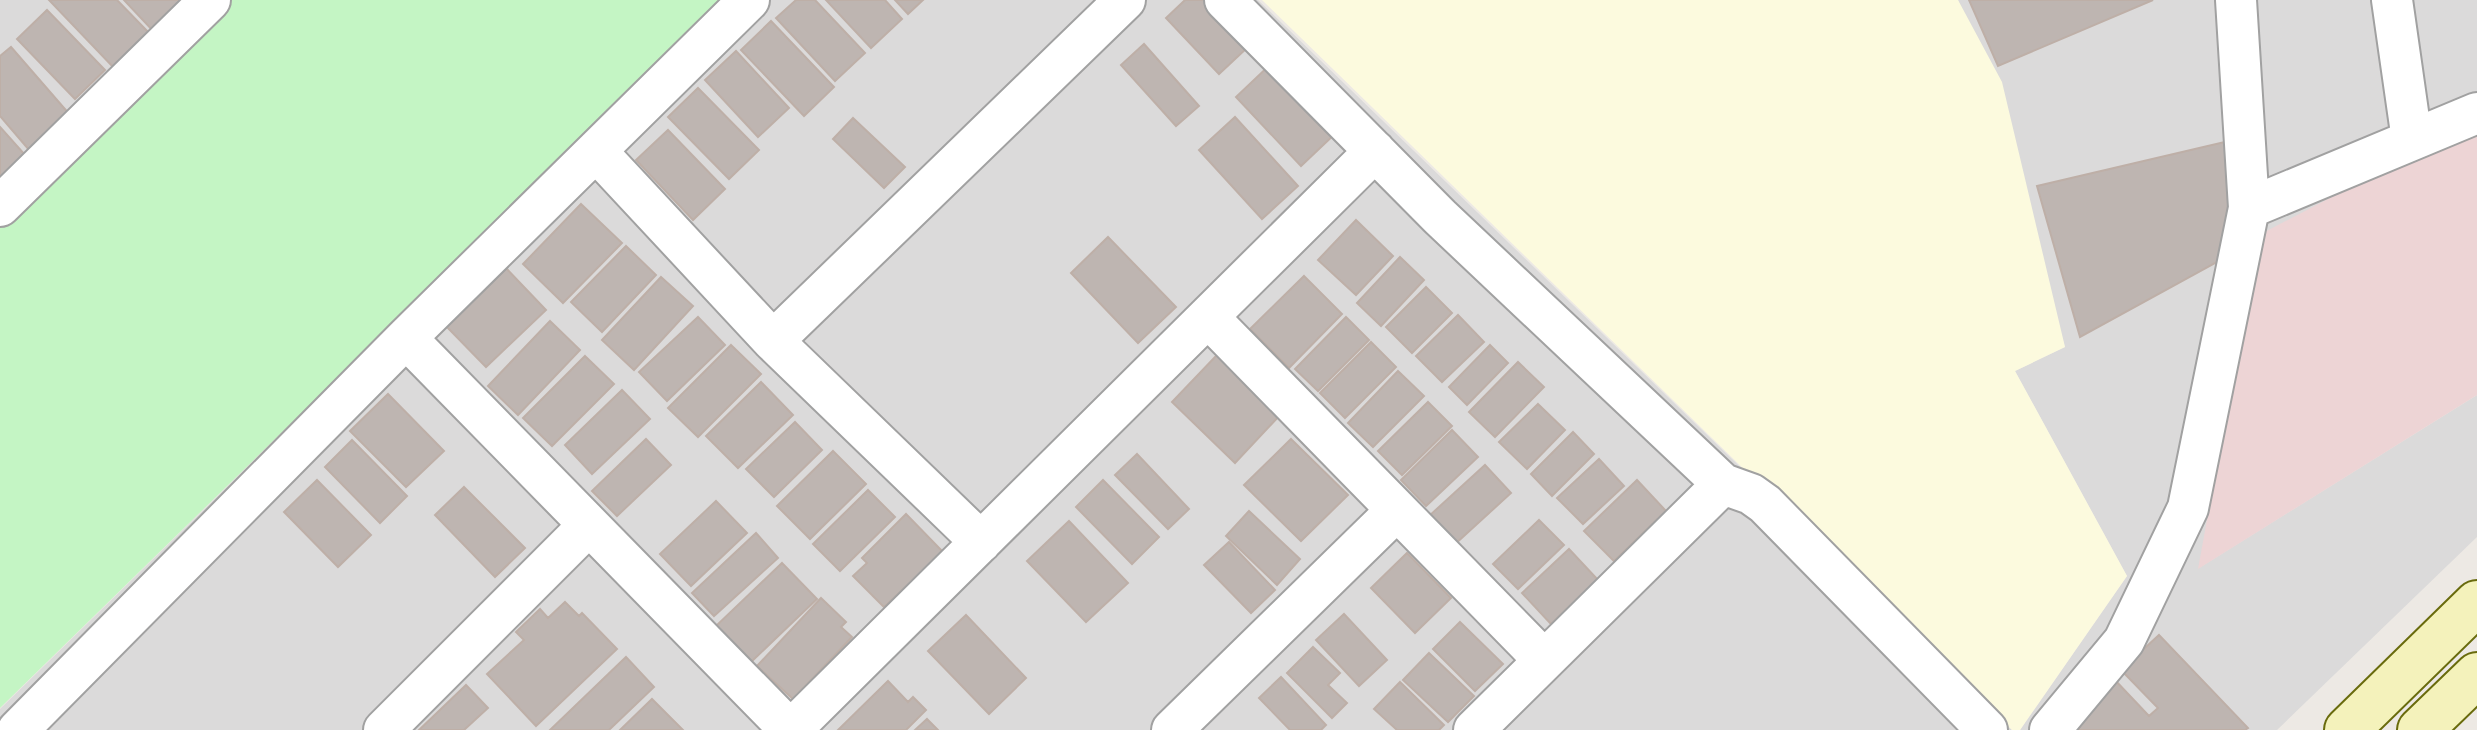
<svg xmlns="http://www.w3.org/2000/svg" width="2477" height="730" viewBox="0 0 2477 730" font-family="Jost,sans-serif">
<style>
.residential{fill:#dbdada}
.commercial{fill:#edd4d5}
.education{fill:#fcfade}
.park{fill:#c4f5c4}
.building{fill:#beb5b1;stroke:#beafa7;stroke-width:2}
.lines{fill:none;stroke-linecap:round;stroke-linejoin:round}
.street-casing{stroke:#a1a1a1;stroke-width:44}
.secondary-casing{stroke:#696b0d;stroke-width:48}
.street{stroke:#fff;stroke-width:40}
.secondary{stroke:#f4f2bb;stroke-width:44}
</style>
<rect width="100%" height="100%" fill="#ede9e4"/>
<path class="residential" d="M0 0H213L0 212Z
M724 0H1258L2012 730H0V709Z
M1958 0H2477V121L2199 568 2477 395V537L2277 730H2020L2127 576 2015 371 2065 347Z"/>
<path class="commercial" d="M2477 121V395L2198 569 2259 235Z"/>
<path class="education" d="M1262 0H1958L2002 82 2065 347 2015 371 2127 576 2020 730H2012Z"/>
<path class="park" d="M213 0H724L0 708V212Z"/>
<path class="building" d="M49 0H117L152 36 116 70Z
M124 0H194L157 35Z
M796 0H815L865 53 835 81 776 18Z
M826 0H885L902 19 871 48Z
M895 0H923L908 14Z
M1185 0H1204L1248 47 1219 74 1166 18Z
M1969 0H2153L1998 66Z
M47 10 105 70 75 99 17 39Z
M771 21 834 87 804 116 741 50Z
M1144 44 1199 106 1176 126 1121 65Z
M11 47 77 123 36 158 0 116V56Z
M736 51 789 108 758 137 705 80Z
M1273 62 1338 131 1301 166 1236 97Z
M698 88 759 150 729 179 668 117Z
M1235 117 1298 186 1262 219 1199 150Z
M853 118 905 167 884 188 833 139Z
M0 127 25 155 0 177Z
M668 130 725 189 693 220 636 160Z
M2229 141 2237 251 2080 337 2037 186Z
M581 204 622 243 563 303 523 264Z
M1356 220 1393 256 1356 295 1318 260Z
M1108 237 1176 307 1138 343 1071 273Z
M626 246 656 275 602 332 571 302Z
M1400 257 1424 280 1381 326 1357 303Z
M504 266 546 310 486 367 444 324Z
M1304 276 1342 314 1289 368 1250 329Z
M661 277 693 306 634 370 602 340Z
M1426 287 1452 313 1412 353 1386 327Z
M1458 315 1484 342 1442 382 1416 356Z
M698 317 725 345 667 401 639 372Z
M1346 317 1369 340 1318 391 1295 369Z
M550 321 580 350 518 415 488 386Z
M1371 342 1396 367 1345 418 1320 393Z
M731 345 761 374 698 437 668 408Z
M1490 345 1508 363 1467 405 1449 387Z
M1217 355 1280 415 1235 463 1172 402Z
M585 356 614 384 552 446 523 418Z
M1518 362 1544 387 1495 437 1469 412Z
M1398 371 1424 396 1373 447 1348 423Z
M761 382 793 415 738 468 706 436Z
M622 390 650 419 592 474 565 445Z
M388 394 444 451 406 487 350 431Z
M1428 402 1452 426 1402 475 1378 451Z
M1538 404 1565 430 1527 469 1499 442Z
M795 422 822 450 774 497 746 469Z
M1452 430 1478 457 1426 506 1401 480Z
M1573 432 1594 454 1552 496 1531 474Z
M646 439 671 465 617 516 592 491Z
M1291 439 1348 495 1301 541 1244 485Z
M352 440 407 496 380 523 325 467Z
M833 451 866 484 810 539 777 506Z
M1137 454 1189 509 1168 529 1115 475Z
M1599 459 1624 486 1583 524 1557 498Z
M1485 465 1511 493 1454 545 1428 517Z
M317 480 371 535 338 567 284 512Z
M1103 480 1159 537 1132 564 1076 507Z
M1637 480 1666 511 1614 561 1584 531Z
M464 487 525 548 495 577 435 515Z
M868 490 895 517 840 571 813 544Z
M716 501 747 533 691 586 660 554Z
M1249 511 1300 559 1277 585 1226 536Z
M906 514 943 552 884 607 853 576 867 563 862 558Z
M1539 520 1564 545 1518 589 1493 564Z
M1069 521 1128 583 1086 622 1027 561Z
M756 533 778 558 714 616 692 593Z
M1229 542 1275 590 1251 613 1204 565Z
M1569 549 1598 580 1551 624 1522 593Z
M1407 553 1451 598 1415 633 1371 588Z
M782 563 817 599 751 662 716 626Z
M821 598 846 622 841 627 852 637 793 699 757 666Z
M565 602 579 616 582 613 617 649 536 726 487 674 524 640 516 632 540 609 548 618Z
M1344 614 1387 660 1359 686 1316 640Z
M966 615 1026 678 989 714 928 651Z
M1460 622 1503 664 1475 691 1433 649Z
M2159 635 2248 728 2245 730H2059L2113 678 2149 716 2158 708 2121 670Z
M1313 647 1340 673 1328 685 1347 703 1332 718 1287 673Z
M1429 653 1474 696 1448 722 1403 680Z
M626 657 654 687 609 730H550Z
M1281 677 1326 725 1321 730H1290L1259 698Z
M888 681 908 702 913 697 926 710 906 730H838Z
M1400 682 1444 725 1439 730H1397L1374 709Z
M466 685 488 708 464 730H419Z
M652 699 683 730H620Z
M927 719 938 730H915Z"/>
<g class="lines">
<g class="street-casing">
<path id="street" d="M1225 0 1440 217 1723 484 1751 494 1765 504 1987 730
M2392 0 2412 140
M596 151 773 341 1125 0
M0 206 210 0
M2249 208 2477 113
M1208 317 1544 660
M406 338 790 730
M773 341 981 542
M18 730 406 338 749 0
M384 730 589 525
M791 730 1375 151
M1172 730 1397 510
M1474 730 1723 484
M2050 730 2124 641 2188 508 2249 208 2236 0"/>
</g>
<g class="secondary-casing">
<path id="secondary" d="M2347 730 2477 603
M2420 730 2477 675"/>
</g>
<use href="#street" class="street"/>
<use href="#secondary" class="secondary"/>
</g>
</svg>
